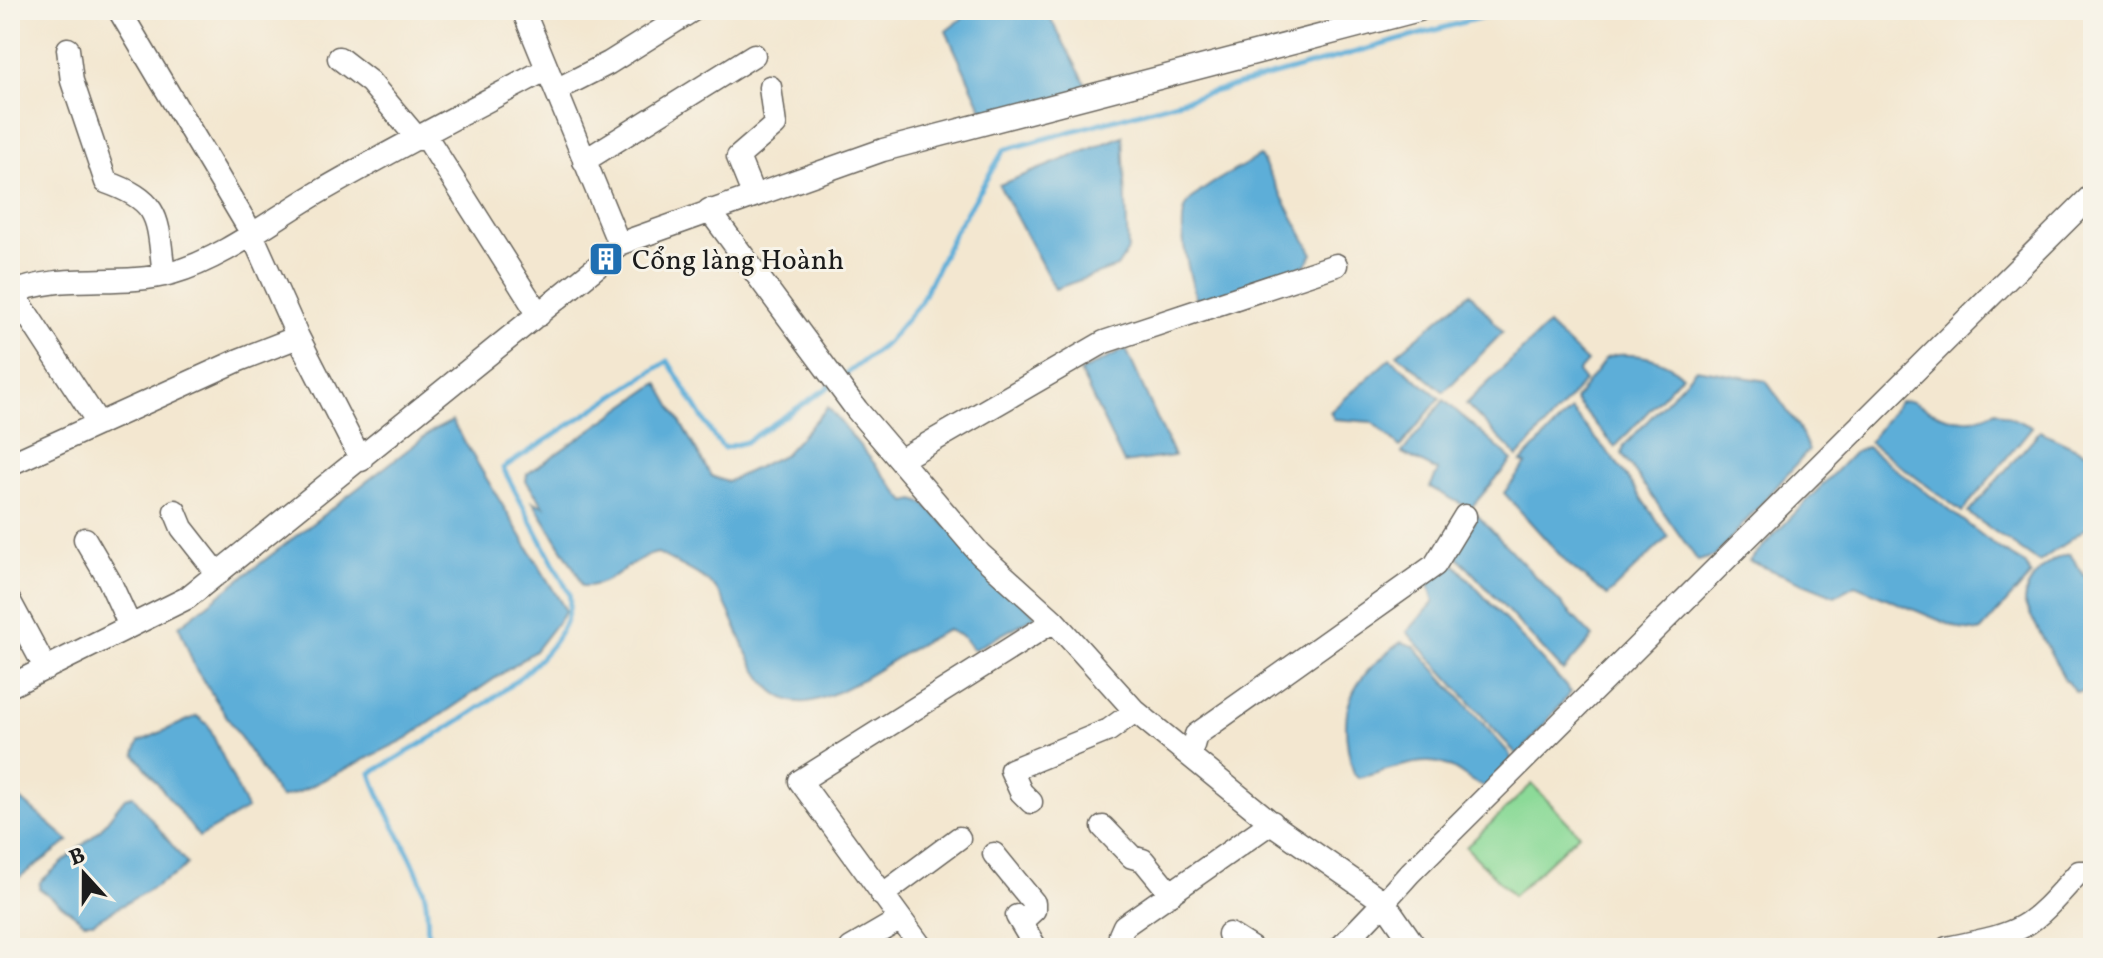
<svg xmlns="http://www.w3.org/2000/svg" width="2103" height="958" viewBox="0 0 2103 958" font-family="Vollkorn,serif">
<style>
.green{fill:#8cda98;stroke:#547b5a;stroke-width:2}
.water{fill:#5daed8;stroke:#3c657a;stroke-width:2}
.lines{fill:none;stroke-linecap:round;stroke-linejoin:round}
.stream{stroke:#5daed8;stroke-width:5}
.minor-casing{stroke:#67635b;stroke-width:25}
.minor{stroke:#fff;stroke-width:22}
.labels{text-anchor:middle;stroke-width:6;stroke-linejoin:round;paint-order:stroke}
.poi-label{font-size:28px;fill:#1c1c1c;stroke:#f7f3e8;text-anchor:start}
</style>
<rect width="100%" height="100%" fill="#f7f3e8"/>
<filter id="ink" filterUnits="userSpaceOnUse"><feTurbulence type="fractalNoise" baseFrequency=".0125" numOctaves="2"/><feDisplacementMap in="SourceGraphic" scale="16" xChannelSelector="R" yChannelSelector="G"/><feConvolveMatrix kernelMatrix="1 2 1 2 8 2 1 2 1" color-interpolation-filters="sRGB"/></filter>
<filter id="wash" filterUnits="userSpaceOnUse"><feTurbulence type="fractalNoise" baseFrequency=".006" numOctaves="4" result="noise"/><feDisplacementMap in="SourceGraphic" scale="32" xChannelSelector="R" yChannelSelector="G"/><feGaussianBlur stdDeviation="1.8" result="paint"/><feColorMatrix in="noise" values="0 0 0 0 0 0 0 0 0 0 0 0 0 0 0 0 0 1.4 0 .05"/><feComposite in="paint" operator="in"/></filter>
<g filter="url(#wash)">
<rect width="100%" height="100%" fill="#f3e7d0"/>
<path class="green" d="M1532 784 1579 834 1513 896 1466 847Z"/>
<path class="water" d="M973 10H1046L1088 88 987 120 946 31Z
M1123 136 1128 250 1117 267 1055 289 999 185Z
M1260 156 1313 254 1306 265 1205 302 1196 298C1190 277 1176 224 1187 205 1198 188 1242 167 1260 156Z
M1470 293 1503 332 1444 392 1397 354Z
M1548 325 1587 362 1578 372 1585 381 1518 457 1466 404Z
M1126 349 1174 456 1124 463 1080 372Z
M1616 355C1641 354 1663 358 1682 375L1615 447 1575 400 1606 358Z
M1390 358 1440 398 1400 447 1372 422 1334 419 1330 412Z
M1696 369 1766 381 1798 426 1809 450 1715 556 1698 561 1622 454 1624 446Z
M658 383 711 476 727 482 785 454 828 407 906 502 915 500 925 504 1036 616 973 650 963 637 948 630C903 648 858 690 812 701 756 714 741 624 719 593 707 575 676 564 658 553 629 558 611 588 582 586L577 573 533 502 544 506 526 481 527 474Z
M1444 400 1512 460 1470 509 1430 487 1438 471 1402 453Z
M1910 401C1943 416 1960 429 1996 411L2032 427 1962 512 1869 442 1899 402Z
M1571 410 1617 463 1668 537 1607 596 1568 564 1504 493 1526 464 1521 462Z
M452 421 566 611 535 651 406 739 299 792 280 798 195 668 179 626 432 431Z
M2040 431 2093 456V523L2039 562 1968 513Z
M1867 447 2000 549 2025 564 2031 575 1980 632 1960 629 1855 585 1835 596 1749 561 1853 453Z
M1477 515 1593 637 1563 671 1457 556Z
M2070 554 2093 589V690L2076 692 2065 680 2024 603C2024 582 2049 557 2070 554Z
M1451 560 1571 692 1518 756 1407 632 1434 602 1428 582Z
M1401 642 1414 646 1509 753 1513 763 1489 787C1470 785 1463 771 1445 765 1420 755 1383 773 1358 778L1354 774C1335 711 1348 681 1401 642Z
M197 716 208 725 247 809 199 837 135 754 139 742Z
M10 790 69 841 10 884Z
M133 796 187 864 178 873 93 922H84L39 888 40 882 99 831 125 798Z"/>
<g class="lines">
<path class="stream" d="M841 378 887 343 920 303 954 233 1004 150 1507 10
M428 948C427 930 429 909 424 892 412 850 384 815 371 773 423 742 582 662 569 593L503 468 668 361 714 437 724 448 746 442 830 386"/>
</g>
</g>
<g filter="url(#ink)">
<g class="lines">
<g class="minor-casing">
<path id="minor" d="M119 10 251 232 298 337 361 460
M523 10 619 244
M68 49 72 81 106 182C163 202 157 220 164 275
M339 58 370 82 418 139
M556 90 609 63 693 10
M425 135 539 315
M584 161 754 55
M753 194 738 157 775 125 770 87
M709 210 857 410 980 554 1054 621 1135 711 1278 828 1384 902 1340 948
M607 257 619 244 883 150 1419 10
M10 288 99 424
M10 294C61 271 119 288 172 273 225 258 274 218 321 191 395 148 472 109 547 69
M900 460 1104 342 1336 265
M10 464 239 360 298 337
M175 511 182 528 218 574
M85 539 109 580 130 626
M10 602 46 669
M10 686 187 598 604 261
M1190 756 1196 735 1435 565 1465 516
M1031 802 1021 792 1011 770 1109 730 1135 711
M1103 827 1132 857 1143 860 1171 894
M994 854 1034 903V910L1021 922
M882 895 959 838
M1017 916 1036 948
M1229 934 1251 948
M851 948 899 920
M922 948 800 781 1054 621
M1122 948 1120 935 1124 926 1272 822
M1416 948 1384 902 1410 873 2093 194
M1947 948C2025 932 2026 932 2079 872H2093"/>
</g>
<use href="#minor" class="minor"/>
</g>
</g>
<defs>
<g id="building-square" transform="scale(1.8)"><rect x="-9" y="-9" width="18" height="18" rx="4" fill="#1f6fb2" stroke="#f7f3e8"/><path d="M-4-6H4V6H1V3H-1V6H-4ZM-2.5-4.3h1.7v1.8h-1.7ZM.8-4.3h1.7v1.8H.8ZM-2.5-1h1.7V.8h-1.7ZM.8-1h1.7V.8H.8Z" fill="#fff"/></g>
</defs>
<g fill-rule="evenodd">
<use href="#building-square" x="606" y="259"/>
</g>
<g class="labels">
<g class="poi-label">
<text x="632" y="269">Cổng làng Hoành</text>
</g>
</g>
<rect width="2103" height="958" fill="none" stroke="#f7f3e8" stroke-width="40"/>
<g transform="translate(84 874) rotate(339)" stroke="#f7f3e8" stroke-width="6" paint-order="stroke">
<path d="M0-6L14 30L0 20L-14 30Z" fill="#1c1c1c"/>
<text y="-12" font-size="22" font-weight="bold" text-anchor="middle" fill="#1c1c1c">B</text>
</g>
</svg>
